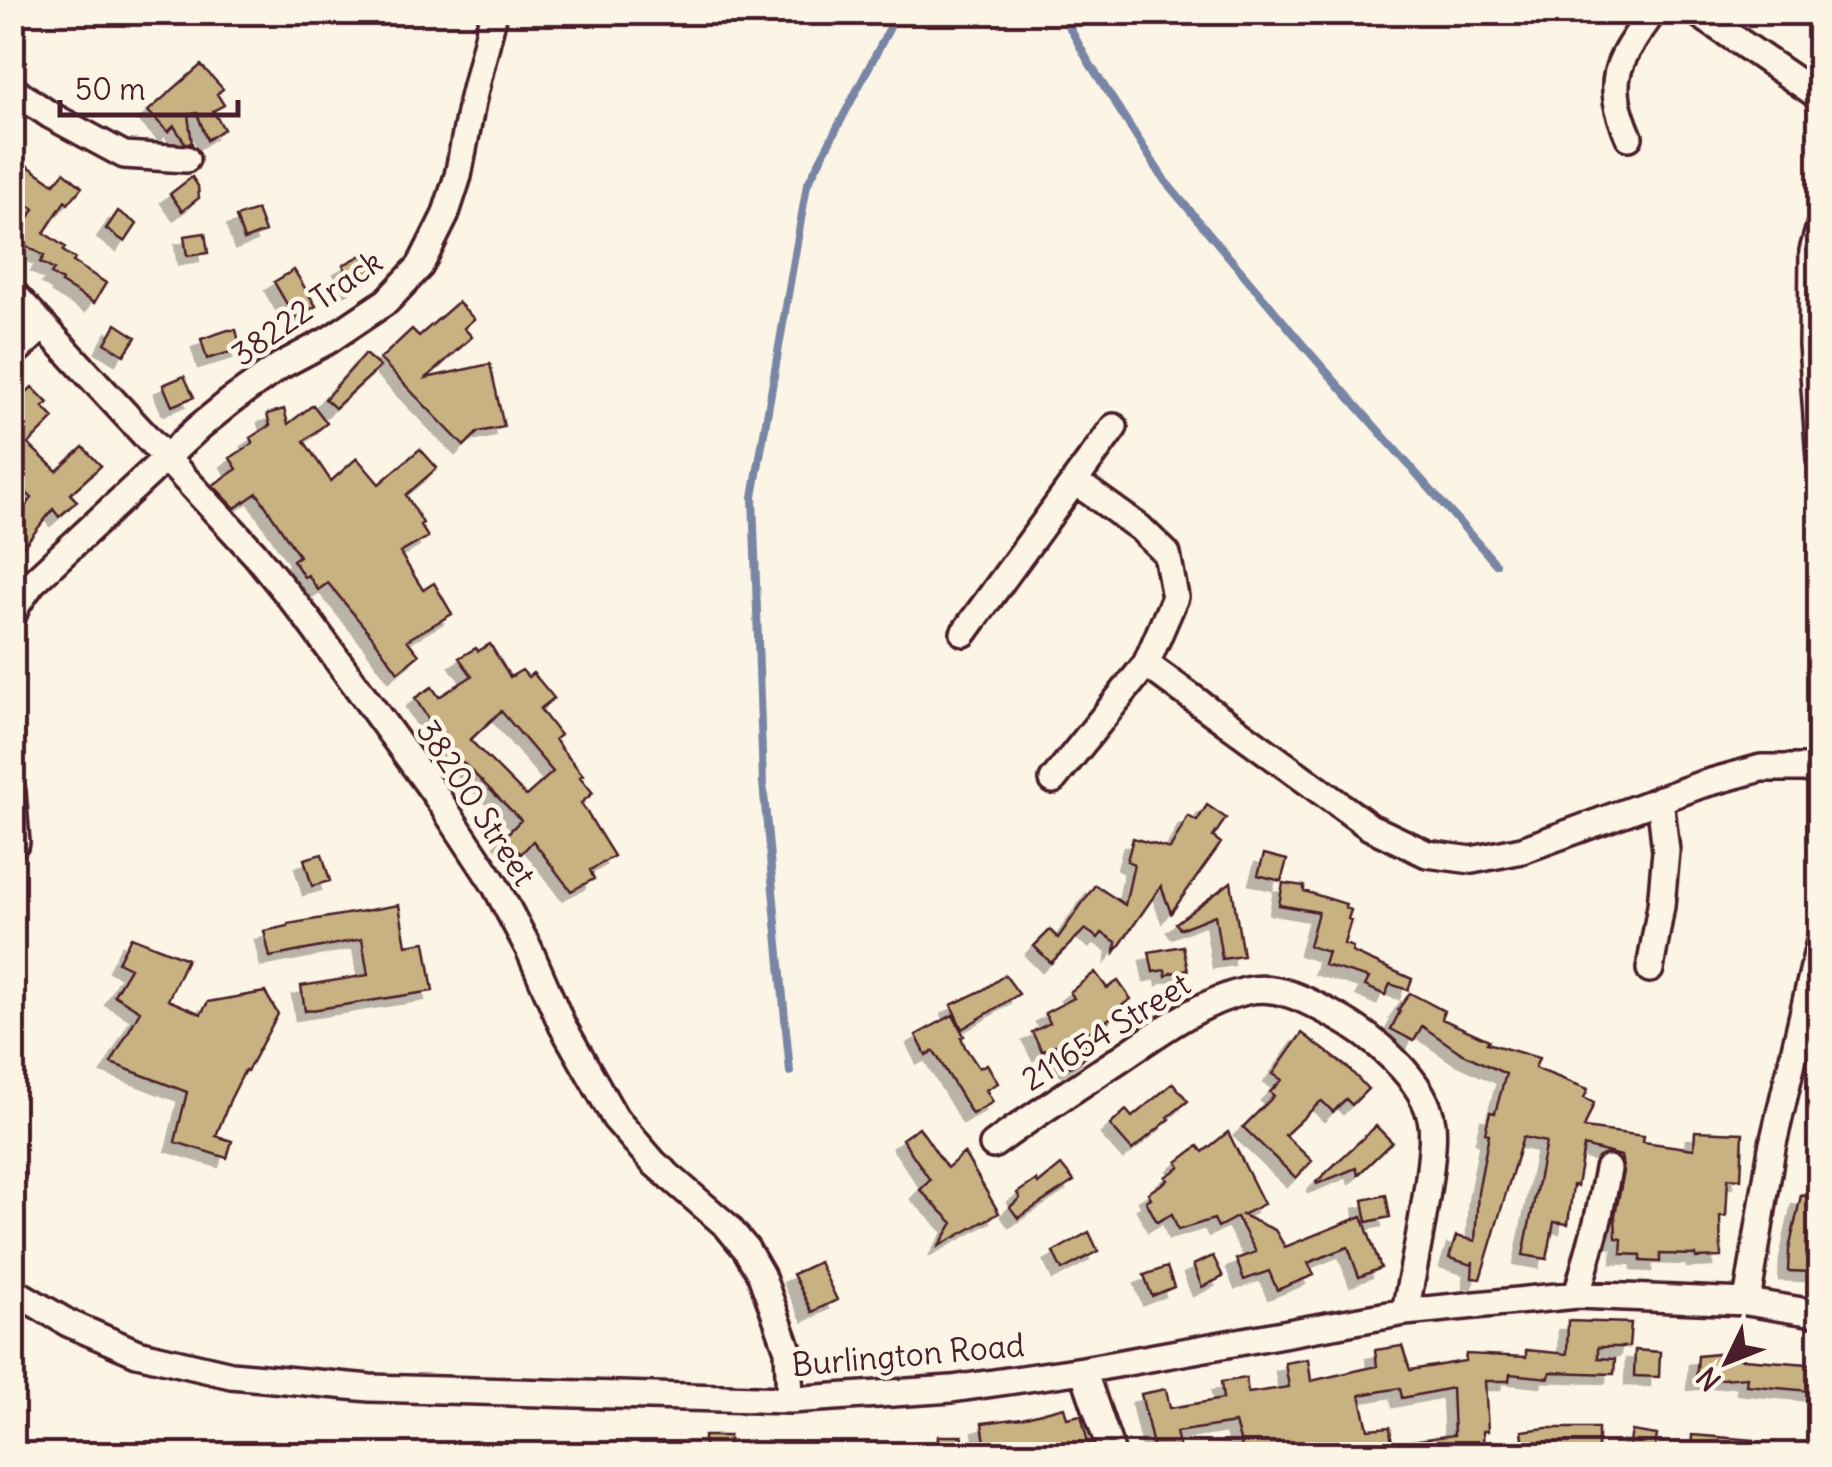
<svg xmlns="http://www.w3.org/2000/svg" width="1832" height="1467" viewBox="0 0 1832 1467" font-family="Delius,sans-serif">
<style>
.lines{fill:none;stroke-linecap:round;stroke-linejoin:round}
.stream{stroke:#7985a4;stroke-width:8}
.building{fill:#c9b281;stroke:#4a1f2b;stroke-width:2.5;fill-rule:evenodd;filter:url(#shadow)}
.minor-casing{stroke:#4a1f2b;stroke-width:32}
.minor{stroke:#fcf5e5;stroke-width:25}
.labels{text-anchor:middle;stroke-width:9;stroke-linejoin:round;paint-order:stroke}
.street-label{font-size:32px;fill:#4a1f2b;stroke:#fcf5e5}
</style>
<defs>
<filter id="shadow"><feDropShadow dx="-9" dy="9" stdDeviation="0" flood-color="#0004"/></filter>
</defs>
<rect width="100%" height="100%" fill="#fcf5e5"/>
<filter id="ink" filterUnits="userSpaceOnUse"><feTurbulence type="fractalNoise" baseFrequency=".01" numOctaves="2"/><feDisplacementMap in="SourceGraphic" scale="20" xChannelSelector="R" yChannelSelector="G"/><feConvolveMatrix kernelMatrix="1 2 1 2 8 2 1 2 1" color-interpolation-filters="sRGB"/></filter>
<g filter="url(#ink)">
<g class="lines">
<path class="stream" d="M1061 12 1088 61 1165 181 1304 346 1496 564
M790 1072 763 783 753 497 807 185 898 12"/>
</g>
<path class="building" d="M201 65 223 89 217 94 224 105 213 111 224 129 207 140 197 113 188 115 192 144 185 143 174 126 168 132 148 111Z
M12 155 54 184 64 172 82 187 68 204 65 201 44 233 65 247 63 251 75 259 73 262 106 283 94 303 61 283 62 281 51 274 54 270 40 262 44 256 16 240 34 209 12 194Z
M192 177 198 186 199 198 182 211 170 194Z
M257 210 265 232 244 240 236 217Z
M118 211 137 224 125 242 106 229Z
M205 233 208 253 187 256 184 236Z
M362 255 373 275 354 285 343 265Z
M294 270 316 306 295 318 274 282Z
M458 302 474 319 464 328 472 337 426 378 490 364 504 427 478 432 464 446 380 359 412 329 419 336Z
M116 324 136 337 124 355 105 343Z
M228 330H236L241 349 207 359 201 339Z
M365 354 380 367 335 408 325 399Z
M184 376 194 397 172 406 163 385Z
M32 387 48 403 43 407 54 418 28 444 57 471 83 447 101 466 70 494 77 501 59 517 53 509 24 546 12 537V522L32 498 12 480V406Z
M313 405 327 423 304 441 331 481 357 458 379 484 420 449 437 468 406 495 423 523 420 525 428 537 400 553 423 590 434 583 452 614 407 640 419 655 398 672 371 635 328 583 318 590 308 575 304 577 293 560 299 556 257 493 235 508 213 485 237 469 230 458 253 443 250 438 270 425 267 414 284 409 288 424Z
M490 644 510 677 522 670 528 677 533 673 554 698 540 709 560 735 555 739 560 747 583 775 580 777 593 793 581 803 614 856 590 870 594 879 571 891 533 841 521 854 504 837 521 820 443 743 415 698 432 687 439 697 472 676 459 658 476 648 478 651ZM501 711 553 772 526 796 470 740Z
M1207 805 1226 818 1213 837 1221 843 1171 913 1161 886 1115 952 1116 942 1102 933 1098 938 1085 929 1051 963 1034 946 1050 930 1058 938 1095 885 1125 905 1134 864 1127 861 1133 838 1170 849 1188 816 1197 821Z
M322 854 330 881 312 886 304 859Z
M1264 854 1287 860 1281 881 1258 875Z
M1231 882 1243 956 1222 959 1215 915 1180 929 1176 923Z
M1283 883 1304 886V891L1346 904 1345 908 1351 910 1348 919 1351 920 1344 944 1353 947 1352 952 1412 979 1408 990 1390 984 1385 995 1365 986 1369 978 1324 965 1328 952 1309 946 1318 912 1279 905Z
M399 905 406 945 425 942 433 991 305 1011 301 986 368 975 362 939 270 957 264 931 288 926V924Z
M131 937 187 959 168 1000 201 1014 208 1002 265 992 278 1014 247 1071 245 1070 230 1100 216 1136 232 1141 227 1158 175 1142 187 1092 111 1063 140 1011 114 995 130 968 118 962Z
M1183 946 1188 970 1171 973 1166 976 1165 970 1153 972 1149 952Z
M1095 972 1107 988 1118 981 1131 999 1117 1009 1119 1011 1115 1015 1081 1037 1090 1054 1070 1067 1055 1045 1042 1051 1032 1032 1050 1023 1045 1013 1074 998 1070 992Z
M1005 975 1019 994 962 1029 951 1005 983 990Z
M1410 993 1444 1011 1442 1019 1489 1040 1487 1043 1539 1058 1535 1068 1588 1089 1584 1098 1594 1103 1584 1128 1644 1136 1643 1142 1694 1149 1695 1131 1743 1133 1741 1179 1728 1178 1726 1216H1720L1721 1257 1696 1258V1255L1660 1254V1262L1641 1261V1255L1621 1254 1622 1239 1616 1238 1615 1215 1624 1172 1621 1156 1584 1146 1577 1186 1573 1185 1568 1224 1554 1222 1547 1259 1523 1255 1546 1142 1523 1137 1480 1279 1472 1278 1473 1261 1472 1265 1449 1258 1456 1236 1475 1241 1478 1192 1489 1134 1485 1133 1490 1112 1495 1113 1506 1074 1461 1053 1422 1026 1414 1041 1391 1029 1400 1011 1398 1010Z
M953 1015 964 1036 961 1037 965 1047 979 1068 987 1064 998 1083 986 1090 993 1102 972 1114 934 1051 926 1055 916 1035Z
M1302 1033 1348 1068 1368 1089 1352 1105 1346 1099 1333 1112 1322 1101 1320 1102 1285 1135 1312 1161 1296 1178 1243 1127 1274 1096 1270 1092 1282 1080 1273 1074Z
M1173 1083 1188 1101 1168 1117 1170 1119 1132 1150 1110 1125 1126 1110 1132 1117Z
M1376 1126 1392 1142 1358 1175 1356 1168 1317 1184 1316 1182Z
M919 1127 947 1168 964 1153 999 1213 939 1246 953 1223 920 1190 930 1180 902 1139Z
M1228 1132 1264 1204 1242 1215 1275 1230 1285 1247 1362 1216 1381 1268 1359 1277 1348 1247 1308 1263 1314 1275 1277 1290 1269 1271 1244 1280 1236 1259 1256 1252 1237 1217 1218 1227 1214 1219 1178 1230 1172 1214 1157 1222 1146 1201 1151 1198 1148 1193 1168 1180 1165 1177 1180 1167 1177 1162 1198 1146 1203 1152Z
M1061 1165 1074 1181 1018 1218 1010 1207 1020 1198 1017 1193 1036 1180 1038 1184Z
M1386 1195 1390 1217 1367 1222 1363 1200Z
M1801 1195 1820 1199V1225L1816 1224 1813 1272 1788 1271 1789 1250Z
M1089 1232 1098 1251 1062 1270 1053 1252Z
M1213 1256 1223 1277 1202 1287 1193 1265Z
M819 1262 837 1300 812 1312 793 1274Z
M1167 1267 1174 1287 1152 1296 1144 1275Z
M1568 1321 1631 1323 1629 1347H1598V1358L1615 1359 1614 1374 1550 1372 1549 1378 1510 1374 1509 1381H1485L1488 1431H1483L1484 1454H1397L1396 1443 1454 1435 1452 1388 1402 1398 1400 1388 1360 1395 1368 1429 1390 1427 1393 1454H1360V1447L1312 1454H1244L1235 1423 1176 1432 1181 1454H1155L1141 1394 1166 1389 1170 1408 1223 1399 1221 1382 1246 1378 1248 1393 1289 1387 1285 1363 1308 1359 1311 1381 1377 1366 1375 1350 1402 1346 1410 1370 1465 1361 1466 1354 1526 1357V1350L1567 1354Z
M1635 1350 1660 1352 1659 1377 1634 1376Z
M1718 1354V1357L1820 1365V1392L1746 1385 1747 1377 1696 1381 1698 1356Z
M1064 1407 1067 1418 1081 1415 1091 1454H1053L1051 1448 1006 1454 1005 1446 986 1449 982 1423 1022 1418Z
M1546 1428H1598V1453H1525L1522 1431Z
M1632 1431 1657 1435 1654 1454H1628Z
M1692 1435 1754 1440 1753 1454H1691Z
M704 1436H729L730 1454H704Z
M938 1436H962V1454H937Z"/>
<g class="lines">
<g class="minor-casing">
<path id="minor" d="M1696 12 1820 97
M12 89 50 115 124 155 186 159
M1629 137C1603 77 1618 62 1653 12
M1820 226 1813 251 1812 345 1820 459
M12 292 255 554 306 617 435 794 495 885 529 949 562 1025 615 1118 654 1163 727 1226 746 1249 761 1275 788 1350 790 1400
M12 355 43 326
M12 617 18 603 32 583 199 427 231 401 280 366 329 340 387 301 420 266 445 216 458 176 472 102 494 12
M964 633 1114 427
M1146 664 1370 827 1427 854 1472 860 1522 850 1700 785 1761 768H1803L1820 771
M1053 780 1146 664 1175 597 1167 554 1140 528 1076 482
M12 792 16 842
M1650 969 1661 906 1666 851 1660 799
M993 1145C1028 1119 1064 1096 1100 1072 1146 1043 1192 1004 1246 991 1277 984 1306 1000 1332 1014 1370 1034 1426 1079 1432 1124 1434 1141 1431 1160 1429 1177 1423 1222 1414 1267 1405 1312
M12 1290 68 1323 137 1353 231 1375 370 1388 790 1400 952 1389 1083 1370 1405 1312 1577 1295 1747 1302 1820 1314
M1577 1295 1598 1219 1608 1169
M1747 1302 1772 1148 1820 941
M1083 1370 1112 1454"/>
</g>
<use href="#minor" class="minor"/>
</g>
</g>
<g class="labels">
<g class="street-label">
<text transform="translate(307 308) rotate(-35)" y="11">38222 Track</text>
<text transform="translate(476 803) rotate(57)" y="11">38200 Street</text>
<text transform="translate(1106 1032) rotate(-32)" y="11">211654 Street</text>
<text transform="translate(908 1355) rotate(-5)" y="11">Burlington Road</text>
</g>
</g>
<rect width="1832" height="1467" fill="none" stroke="#fcf5e5" stroke-width="50"/>
<rect x="25" y="25" width="1782" height="1417" fill="none" stroke="#4a1f2b" stroke-width="4" filter="url(#ink)"/>
<g transform="translate(1727 1362) rotate(227)" stroke="#fcf5e5" stroke-width="8" paint-order="stroke">
<path d="M0-8L18 38L0 25L-18 38Z" fill="#4a1f2b"/>
<text y="-15" font-size="28" font-weight="bold" text-anchor="middle" fill="#4a1f2b">N</text>
</g>
<path d="M60 100v15h178v-15" fill="none" stroke="#4a1f2b" stroke-width="5"/>
<text x="75" y="100" font-size="30" fill="#4a1f2b" stroke="#fcf5e5" stroke-width="8" paint-order="stroke">50 m</text>
</svg>
